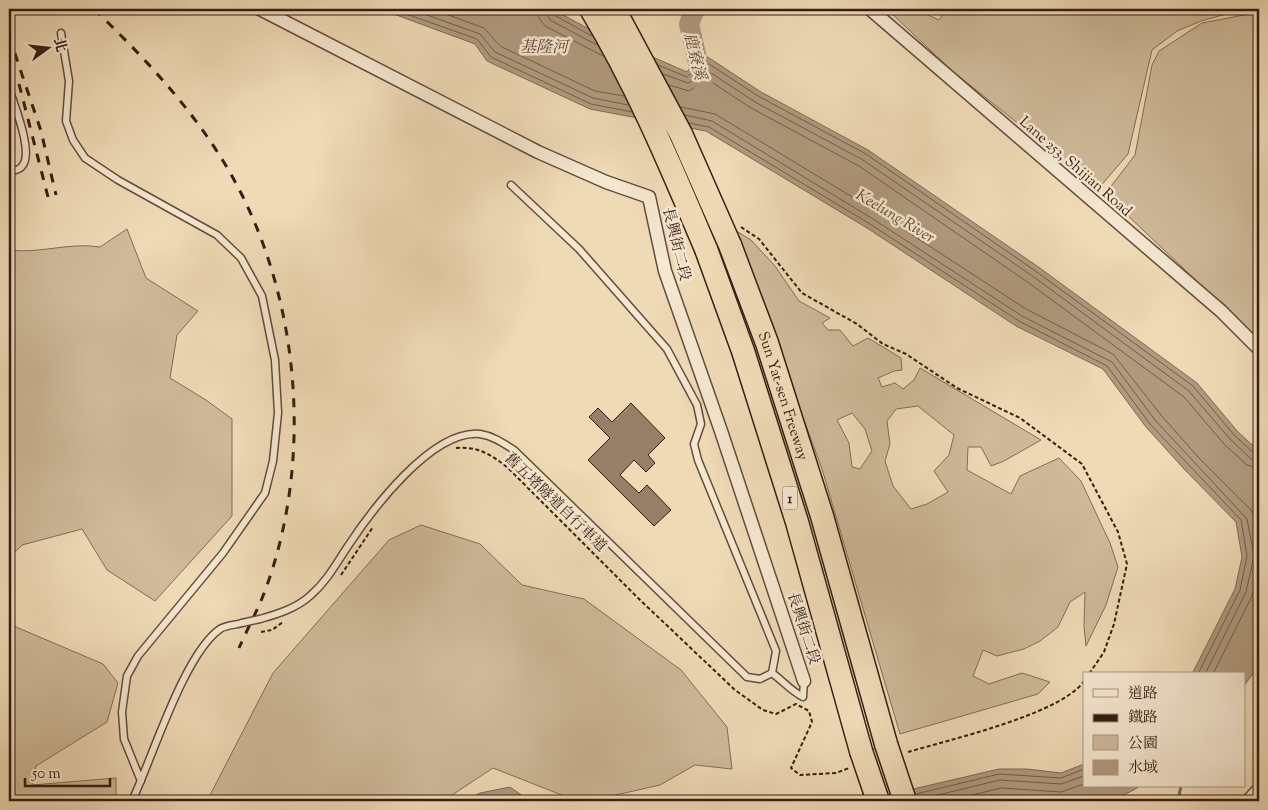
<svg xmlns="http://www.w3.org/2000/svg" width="1268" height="810" viewBox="0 0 1268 810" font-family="'Sorts Mill Goudy','Noto Serif TC',serif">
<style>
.green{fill:#cfba9a;stroke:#826c56;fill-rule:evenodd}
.water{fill:#b09a7e;stroke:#7f6853}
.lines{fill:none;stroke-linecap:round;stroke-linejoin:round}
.shore{stroke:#725c48;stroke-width:1}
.stream{stroke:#7f6853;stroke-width:3}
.river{stroke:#b09a7e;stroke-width:20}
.building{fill:#967f67;stroke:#351d12}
.service-casing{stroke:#644c3b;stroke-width:9}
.minor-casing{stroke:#644c3b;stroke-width:15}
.motorway-casing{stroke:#351d12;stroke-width:25}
.path{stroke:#351d12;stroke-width:2;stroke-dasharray:4 2.5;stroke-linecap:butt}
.service{stroke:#f5e7d0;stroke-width:6}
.minor{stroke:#f5e7d0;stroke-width:12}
.motorway{stroke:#efdab6;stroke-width:22}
.rail{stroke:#351d12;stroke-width:3;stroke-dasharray:9 9;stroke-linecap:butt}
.service-bridge-casing{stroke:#644c3b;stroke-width:9;stroke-linecap:butt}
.motorway-bridge-casing{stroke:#351d12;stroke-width:25;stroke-linecap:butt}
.service-bridge{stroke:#f5e7d0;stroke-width:6}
.motorway-bridge{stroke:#efdab6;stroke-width:22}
.labels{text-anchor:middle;stroke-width:5;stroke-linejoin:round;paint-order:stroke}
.shield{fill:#f5e7d0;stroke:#6f5a4b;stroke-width:1}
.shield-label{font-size:14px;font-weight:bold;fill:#351d12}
.street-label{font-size:15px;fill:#351d12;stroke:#f5e7d0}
.water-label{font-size:16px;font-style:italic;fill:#604938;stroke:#f5e7d0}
</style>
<rect width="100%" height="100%" fill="#efdab6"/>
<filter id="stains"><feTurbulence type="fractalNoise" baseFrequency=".004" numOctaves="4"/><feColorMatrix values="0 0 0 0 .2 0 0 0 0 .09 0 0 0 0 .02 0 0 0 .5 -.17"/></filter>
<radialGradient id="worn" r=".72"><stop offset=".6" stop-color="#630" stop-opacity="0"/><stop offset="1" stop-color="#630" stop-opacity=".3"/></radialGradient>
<path class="green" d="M887 9H915L939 20 947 9H1245L1201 21 1177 31 1152 50 1128 154 1099 188 951 70Z
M1249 14H1254L1259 25V340L1105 194 1135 155 1152 65 1159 51 1202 23Z
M127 229 146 278 198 311 177 335 170 378 206 400 232 419V516L155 601 107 570 82 529 22 545 9 558V250C40 254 69 242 100 247Z
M733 229 751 240 775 266 799 301 830 318 822 323 828 330H840L853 346 868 338 901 358 902 370 894 371 878 378 882 387 895 383 903 389 914 380 920 368 1041 440 1004 461 991 466 981 447H968L967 470 1011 494 1020 476 1059 458 1081 481 1110 543 1118 567 1106 605 1086 646 1084 627 1085 592 1070 602 1058 627 1040 641 1024 649 997 656 983 650 973 676 989 684 1022 673 1050 682 1038 694 900 734 822 469ZM918 406 954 435 949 455 934 471 948 492 927 504 911 509 893 486 885 461 890 444 887 421 896 409ZM852 413 865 429 872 451 860 469 852 467 849 443 837 420Z
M421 525 480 544 522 585 584 599 681 670 727 727 732 769 695 765 660 785 589 801H577L493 768 443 801H207L273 673 389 540Z
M9 624 103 664 118 683 107 722 36 766 32 785 116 778V801H9Z"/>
<path class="water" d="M380 9H552L589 29 687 72 700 52 761 92 868 150 1037 266 1197 383 1238 432 1259 451V665L1244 686V674H1192L1235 589 1242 557 1236 522 1185 470 1146 427 1103 369 1016 326 867 228 706 131 590 109 487 61 475 44Z
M1084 764V786H1140C1132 792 1122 794 1116 801H862L999 769H1027L1061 773Z
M510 787 530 801H466L480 793Z"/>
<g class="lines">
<path class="shore" d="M392 9 477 39 491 57 591 104 632 112
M410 9 480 34 495 52 593 98 628 105
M432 9 484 28 500 46 595 91 624 96
M537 9 539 18 545 26 603 56
M545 9 550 20 597 45
M551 9 554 15 592 36
M658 65 687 77 703 60 758 96 866 154 1034 270 1193 386 1234 435 1254 453 1259 454
M663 74 688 83 695 80 705 69 755 102 863 160 1031 275 1189 391 1230 439 1251 459 1259 461
M669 85 689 91 707 79 751 108 859 166 1026 281 1184 397 1225 445 1247 465 1259 468
M681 107 715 114 877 212 1026 309 1113 354 1161 415 1198 457 1251 510 1255 518 1259 544
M685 115 712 121 873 219 1022 316 1112 362 1155 420 1247 519 1254 556 1246 592 1205 674
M689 123 709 127 870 224 1019 321 1107 366 1150 424 1241 520 1247 556 1240 590 1198 674
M1213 674 1252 596 1259 567
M916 794 999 774 1061 778 1084 769
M917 800 1000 780 1061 784 1084 776
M948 801 1001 788 1061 792 1084 784"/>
<path class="stream" d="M1178 801 1181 786"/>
<path class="river" d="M695 9 689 24 703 84"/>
</g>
<path class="building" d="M631 403 665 438 648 455 655 463 646 472 634 460 620 475 639 493 647 485 671 510 654 526 588 460 610 438 589 417 598 408 612 422Z"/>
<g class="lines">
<g class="service-casing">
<path id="service" d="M61 33 69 81 66 121 73 140 85 158 118 180 217 235 241 258 262 296 275 360 278 413 273 461 265 493 223 553 138 656 127 676 122 712 124 739 141 781
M9 88C14 105 33 150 23 165 20 170 14 171 9 171
M260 619C278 614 297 608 311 595 327 581 336 564 348 546 371 511 432 429 480 434 493 436 503 443 514 450L747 677 760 679 772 673 776 651 698 460 694 444 701 424 697 405 667 349 579 249 511 185
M772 673C783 681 791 691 803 697L804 681
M132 801C152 759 184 654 220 629 226 625 236 625 242 623"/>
</g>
<g class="minor-casing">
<path id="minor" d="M260 9 538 152 606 182 649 197 665 271 721 431 804 681
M870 9 1221 311 1259 349
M1248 801 1259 789"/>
</g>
<g class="motorway-casing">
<g id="motorway">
<path id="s1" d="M730 245 767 343 822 516 886 744"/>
<path d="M706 249 743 351 797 522 861 751"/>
</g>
</g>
<path class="path" d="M741 227 759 239 802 293 857 324 883 344 906 354 957 388 1020 418 1082 464 1118 532 1127 564 1114 624 1104 652 1089 674
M456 448C478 446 492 455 508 468L638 598 735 690 763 710 776 714 796 704 809 711 812 722 791 768 800 775 836 773 849 768
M341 575 373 527
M261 632 272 630 283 622
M908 752C948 740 1062 714 1084 681"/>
<use href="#service" class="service"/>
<use href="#minor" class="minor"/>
<use href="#motorway" class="motorway"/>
<path class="rail" d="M94 9C151 64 206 123 242 195 302 315 312 470 263 596 256 613 247 630 239 648
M9 36 41 131 56 195
M19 84 48 197"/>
<g class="service-bridge-casing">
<path id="service-bridge" d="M242 623 260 619"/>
</g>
<g class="motorway-bridge-casing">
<path id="motorway-bridge" d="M591 9C637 85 671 167 706 249
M614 9 681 134 730 245
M886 744 905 801
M861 751 878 801"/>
</g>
<use href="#service-bridge" class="service-bridge"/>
<use href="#motorway-bridge" class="motorway-bridge"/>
</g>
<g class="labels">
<rect class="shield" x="782.5" y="486.5" width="15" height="23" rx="4"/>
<g class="shield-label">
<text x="790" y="503">1</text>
</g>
<g class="street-label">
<text transform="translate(1076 166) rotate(41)" y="5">Lane 253, Shijian Road</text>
<text transform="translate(677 244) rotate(76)" y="5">長興街二段</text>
<text dy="5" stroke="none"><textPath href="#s1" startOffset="160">Sun Yat-sen Freeway</textPath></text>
<text transform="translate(556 502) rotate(44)" y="5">舊五堵隧道自行車道</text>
<text transform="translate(804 628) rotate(72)" y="5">長興街二段</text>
</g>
<g class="water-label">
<text x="544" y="52">基隆河</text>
<text transform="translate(696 56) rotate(76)" y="6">鹿寮溪</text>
<text transform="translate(896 215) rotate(31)" y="6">Keelung River</text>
</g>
</g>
<rect width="1268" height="810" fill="none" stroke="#efdab6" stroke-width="30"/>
<rect x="10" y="10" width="1248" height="790" fill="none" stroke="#351d12" stroke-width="2.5"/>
<rect x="15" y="15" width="1238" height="780" fill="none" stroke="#351d12"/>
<rect x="1083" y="672" width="162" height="115" fill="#f5e7d0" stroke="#a89684"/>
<rect x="1093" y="689" width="25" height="8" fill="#f5e7d0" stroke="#a89684"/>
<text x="1128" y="698" font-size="15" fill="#351d12">道路</text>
<rect x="1093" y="714" width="25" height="8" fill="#351d12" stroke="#a89684"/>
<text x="1128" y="722" font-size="15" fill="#351d12">鐵路</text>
<rect x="1093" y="735" width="25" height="15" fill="#cfba9a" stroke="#a89684"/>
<text x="1128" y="748" font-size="15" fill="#351d12">公園</text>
<rect x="1093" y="760" width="25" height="15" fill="#b09a7e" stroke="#a89684"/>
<text x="1128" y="772" font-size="15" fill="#351d12">水域</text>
<g transform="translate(48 48) rotate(75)" stroke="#f5e7d0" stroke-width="4" paint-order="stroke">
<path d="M0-4L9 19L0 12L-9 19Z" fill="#351d12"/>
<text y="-8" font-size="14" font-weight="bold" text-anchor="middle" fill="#351d12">北</text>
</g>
<path d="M25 778v8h85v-8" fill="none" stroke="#351d12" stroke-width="2.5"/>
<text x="32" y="778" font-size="15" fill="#351d12" stroke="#f5e7d0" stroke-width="4" paint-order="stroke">50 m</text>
<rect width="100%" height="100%" filter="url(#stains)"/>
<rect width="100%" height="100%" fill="url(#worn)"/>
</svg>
